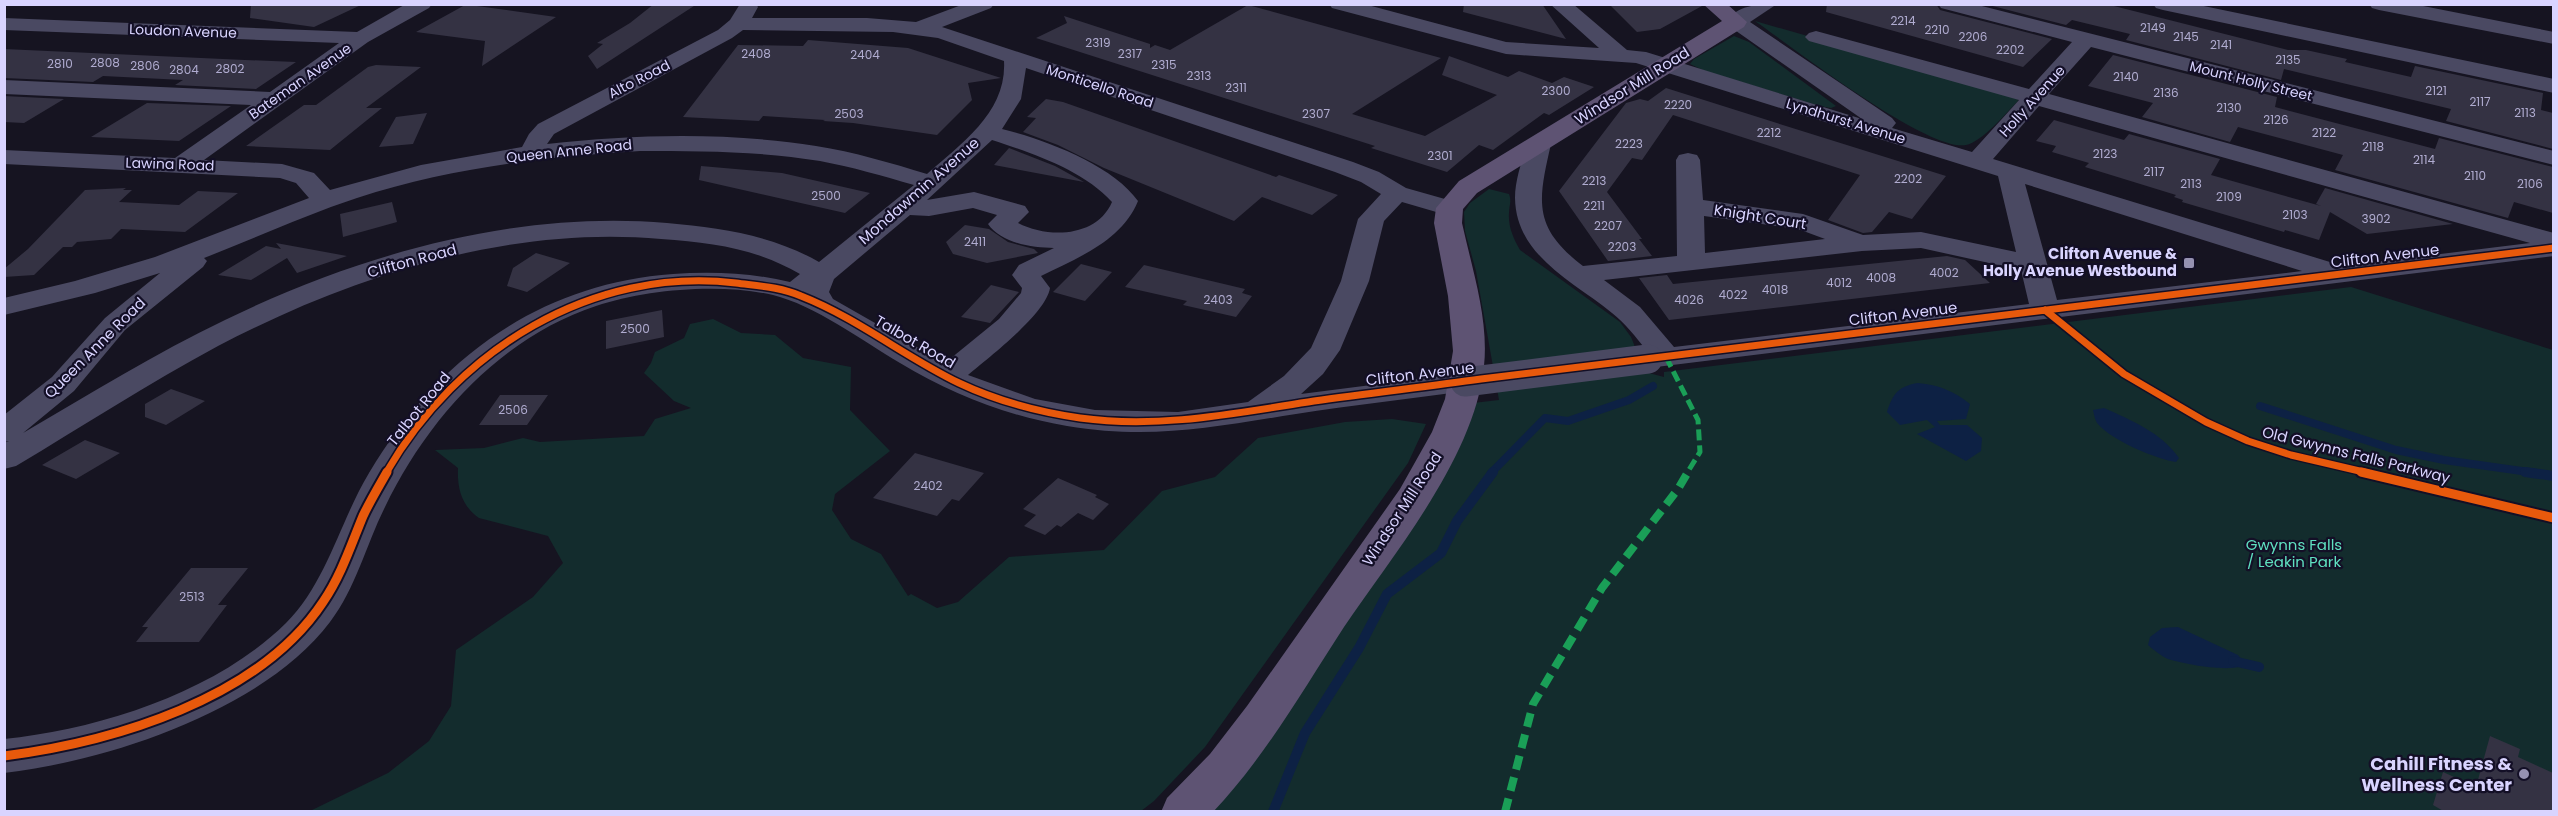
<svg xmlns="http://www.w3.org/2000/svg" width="2558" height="816" viewBox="0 0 2558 816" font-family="Poppins,sans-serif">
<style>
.green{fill:#132c2d}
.water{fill:#0d2144}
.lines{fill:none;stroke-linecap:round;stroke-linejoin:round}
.stream-far1{stroke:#0d2144;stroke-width:8}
.stream{stroke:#0d2144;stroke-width:10}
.building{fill:#343243}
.minor{fill:#4a4962;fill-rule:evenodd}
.major{fill:#5e5373;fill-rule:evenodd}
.minor-bridge{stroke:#4a4962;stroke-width:29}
.quiet-far1{stroke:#1a9f57;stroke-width:5;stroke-dasharray:11 5;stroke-linecap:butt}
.quiet{stroke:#1a9f57;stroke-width:8;stroke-dasharray:14 8;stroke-linecap:butt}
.cycleway-far1-casing{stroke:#130f26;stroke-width:10}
.cycleway-casing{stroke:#130f26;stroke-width:13}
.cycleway-far1{stroke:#e8590c;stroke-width:7}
.cycleway{stroke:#e8590c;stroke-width:9}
.poi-dot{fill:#9591b1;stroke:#130f26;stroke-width:2}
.labels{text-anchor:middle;stroke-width:4.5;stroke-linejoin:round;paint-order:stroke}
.number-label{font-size:12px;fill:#b0acd0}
.far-street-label{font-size:14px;fill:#d9d4ff;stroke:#130f26}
.street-label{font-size:15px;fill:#d9d4ff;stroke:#130f26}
.poi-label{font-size:15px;font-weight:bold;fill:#d9d4ff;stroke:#130f26;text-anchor:end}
.park-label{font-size:15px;fill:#5fe0c0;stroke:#130f26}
.near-poi-label{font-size:18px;font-weight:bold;fill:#d9d4ff;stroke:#130f26;text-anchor:end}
</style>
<rect width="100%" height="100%" fill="#161421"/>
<path class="green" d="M1755 21 2017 96 2018 101C2006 113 1982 142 1966 145 1928 152 1792 47 1755 21Z
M1734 36 1749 42 1836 106 1831 108 1820 106 1705 71 1690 64 1694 59Z
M1489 189 1509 194C1512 202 1509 205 1509 213 1508 226 1513 238 1520 250L1620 322 1631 337 1645 372 1664 377V372L2351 287 2553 350V811L1208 812 1473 403 1499 400 1476 271 1465 231 1464 212 1470 203Z
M713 319 741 333 775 335 803 358 851 367 850 410 890 451 835 494 832 510 851 539 881 554 908 596 911 594 937 608 958 602 1009 557 1104 550 1162 491 1215 477 1258 438 1345 422 1392 419 1426 424 1408 463 1205 747 1154 801 1141 811H310L388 773 429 741 451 706 456 650 533 597 563 563 548 536 479 518C462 506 457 489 458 468L435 450 484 448 523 438 540 442 644 436 655 419 691 408 674 401 644 373 651 363 655 352 684 338 690 324Z"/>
<path class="water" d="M1918 383C1939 385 1954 391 1970 404L1966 419 1937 421 1940 425H1967L1982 438 1981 451 1966 461 1917 434 1935 427 1927 420 1900 425 1887 412C1893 393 1899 386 1918 383Z
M2104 408C2131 420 2162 433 2179 458L2176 462C2156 459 2111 440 2098 424 2095 421 2094 414 2093 410Z
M2178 627 2238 655 2243 661 2242 666C2225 672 2185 664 2168 659 2161 656 2154 650 2148 645L2150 637 2162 628Z"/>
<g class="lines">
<path class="stream-far1" d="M2260 406 2396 450 2444 460 2536 473
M1491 473 1545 418 1568 421 1629 400 1653 386"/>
<path class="stream" d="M2525 472 2554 476
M2233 661 2259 667
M1273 812 1305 733 1359 648 1387 594 1441 553 1457 521 1493 472"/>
</g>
<path class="building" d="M251 4H363L314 27 250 18Z
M654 4H697L597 69 588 56 603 44 597 43 630 23Z
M1464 4H1542L1566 39 1463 12Z
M1609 4H1701L1702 6 1660 29 1637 32Z
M1827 4H1936L1940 10 2052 39 2023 67 1826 12Z
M1985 4H2106L2288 50H2306L2347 59 2345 62 2411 77 2415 66 2543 93 2541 110 2553 113V149L2446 121 2451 109 2284 69 2281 80 2126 40 2130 34 2072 20 2066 25Z
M465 5 477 6 556 17 482 66 485 41 416 32Z
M1248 5 1441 58 1352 114 1425 136 1497 95 1442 75 1449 56 1508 77 1519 71 1552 83 1564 77 1594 87 1549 115 1544 113 1493 150 1479 145 1447 172 1371 148 1375 146 1036 38 1067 23 1064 16 1150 44V48L1155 45 1170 50Z
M808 40 908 48 1001 78 968 83 972 100 937 135 853 123 823 121 825 120 763 116 759 121 683 117 738 45 803 46Z
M4 49 245 60 296 62 256 89 175 85 183 80 103 76 93 82 4 78Z
M2113 55 2277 97 2275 107 2435 149 2439 138 2553 167V213L2514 202 2508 218 2335 170 2343 155 2238 127 2230 142 2142 117 2153 103 2088 86Z
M376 65 421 67 366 108H382L330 150 246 146 304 105H316L368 67Z
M1666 88 1802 131 1946 176 1912 219 1889 212 1872 232 1863 233 1828 220 1860 175 1673 115 1642 160 1632 158 1607 192 1642 239H1639L1652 256 1608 261 1559 191 1626 103 1640 99 1648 101Z
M4 96 64 99 24 123 4 122Z
M1046 99 1063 102 1276 177 1279 175 1338 195 1312 215 1262 197 1234 221 1104 168 1058 145 1023 132 1036 118 1027 117Z
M147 103 231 106 179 141 91 137Z
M427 113 413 144 379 147 396 117Z
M2054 120 2124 140 2129 134 2220 159 2211 175 2321 206 2316 204 2325 188 2453 224 2367 234 2330 212 2319 240 2285 230 2284 232 2182 202 2183 200 2174 197 2176 195 2085 167 2089 163 2052 152 2056 146 2036 141Z
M1009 148 1055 166 1084 182 994 165Z
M701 166 782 173 870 193 845 213 699 180Z
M126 188 123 190H132L119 202 179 205 198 191 238 193 185 232 121 229 111 239 77 242 72 247H63L34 275 4 277V269L28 249 85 190Z
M392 202 397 222 343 237 340 214Z
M965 225 989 229 1008 242 1034 249 1038 253 987 263 953 254 946 242Z
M276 243 347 256 297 273 287 258 251 280 218 275 266 246 281 249Z
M536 253 570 263 527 292 507 286 513 268Z
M1947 256 1965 260 1990 283 1669 320 1639 278 1667 275 1673 284Z
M1081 264 1112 272 1085 301 1053 292Z
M1144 265 1245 289 1242 293 1252 296 1236 317 1183 305 1187 301 1125 287Z
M991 285 1019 292 990 323 961 317Z
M662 310 664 337 606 349V321Z
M171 389 205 401 166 425 145 417V404Z
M500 395H548L527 425H479Z
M85 440 120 453 76 479 42 465Z
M915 453 984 473 959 501 952 499 937 516 873 498Z
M1058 478 1097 495 1095 497 1109 504 1093 520 1078 513 1061 527 1057 525 1045 535 1024 526 1036 515 1023 509Z
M191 568H248L218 605H227L199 642H136L148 627H142Z
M2490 736 2520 749 2518 757 2553 773V812H2445L2433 805 2443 772 2476 787Z"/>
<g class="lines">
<path class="minor" d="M406 4H432L429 8 368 42 204 160 282 164 314 173 330 190 421 165 522 147 529 134 538 124 718 30 730 20 740 4H756L758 7 752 18H867L916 22 964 4H994L991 8 942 27 1353 162 1379 172 1406 188 1459 203 1463 208 1459 213 1450 216 1402 202 1384 221 1369 281 1340 350 1323 374 1301 394 1465 373 1476 375 1480 382 1476 389 1465 391C1409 399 1352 405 1296 414 1213 427 1152 440 1067 426 1007 416 952 394 900 363 863 341 814 305 773 295 721 283 646 289 596 306 500 338 428 418 385 507 366 545 356 588 330 622 265 709 109 761 4 773V739C100 729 216 692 286 623 327 582 340 521 369 473 437 359 538 284 673 274 712 271 753 273 790 282L800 274C755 248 713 243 661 239 509 225 352 276 218 346 149 383 83 426 16 466L4 469V443L9 441 4 442V415L52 377 105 318 160 273 95 293 4 315V298L75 281 155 257 309 198 296 183 280 178 4 164V150L175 158 251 105 4 94V80L270 92 339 43 4 30V18L357 32ZM743 30 893 32 938 38 1004 61C1007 112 962 143 927 174 891 163 854 152 816 146 728 132 636 134 547 144L554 134 732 38ZM1026 68 1335 172 1361 182 1381 194 1358 219 1341 281 1311 348 1284 376 1248 402 1178 412 1095 410 1035 399 968 375C988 358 1046 314 1050 288L1041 276C1077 258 1122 241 1138 201 1113 165 1044 139 1002 129L1021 99ZM992 140C1032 153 1083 170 1112 202 1097 237 1049 239 1018 223L1029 212 1025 206 974 192 927 200ZM640 151C699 151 760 151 820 161 852 167 883 176 914 185L819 262C772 235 721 228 667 223 517 210 360 254 225 320 156 353 90 394 23 433L74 391 125 330 203 267 207 261 204 258C256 238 305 215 357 198 449 168 544 157 640 151ZM973 208 997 215 988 224C1001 243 1032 248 1054 248L1019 265 1012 275 1022 288 1021 293 999 319 945 363 833 299 829 292 834 279 910 215 929 216Z
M1329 4H1364L1506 42 1599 48 1550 4H1573L1627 50 1646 52 1862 119 1729 26 1726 22C1737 5 1758 4 1777 4L1750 22 1892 118 1896 123 1892 128 1972 152 2019 100 1809 41 1805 37 1809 33 1816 31 2029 89 2072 42 1941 8 1938 4H1974L2554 151V165L2091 47 2049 94 2554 233V256L1648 368 1637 365 1633 359 1637 353 1646 350C1636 337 1625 323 1612 313 1573 281 1516 256 1515 198 1515 180 1522 161 1527 144L1530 139 1539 137 1548 139 1551 144C1538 201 1532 227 1583 266L1677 256 1676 160 1679 155 1688 153 1697 155 1700 160 1703 200 1803 214 1863 235 1921 232 2016 252 1998 176 1636 63 1506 54 1332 8ZM2039 106 2530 243 2343 266 1993 159ZM2025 184 2302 271 2057 300ZM1704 216 1798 229 1825 239 1705 253ZM1921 248 2021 270 2029 304 1674 347 1640 307 1604 280 1862 251Z
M2153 4H2194L2554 79V93L2163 10 2156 8Z
M2369 4H2413L2554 32V44L2379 10 2372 8Z"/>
<path class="major" d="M1703 4H1727L1747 22 1744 27 1477 193 1463 209 1462 223C1472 269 1489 319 1484 366 1475 457 1394 553 1344 627 1303 690 1265 757 1213 812H1161L1167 798 1210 754 1247 706 1400 489 1432 432 1445 399 1453 351 1448 296 1434 223 1436 208 1459 181 1722 21Z"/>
<path class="minor-bridge" d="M1465 382 1648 359"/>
<path class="quiet-far1" d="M1666 357 1698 420 1700 452 1687 473"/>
<path class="quiet" d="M1505 812 1533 704 1602 588 1678 489 1688 472"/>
<g class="cycleway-far1-casing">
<path id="cycleway-far1" d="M2045 310 2124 374 2206 422 2248 441 2291 455 2368 473
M386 473C457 350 592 266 736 283 759 286 780 287 801 296 857 318 905 357 959 383 997 401 1039 412 1080 418 1160 429 1236 413 1314 401 1369 393 1425 387 1481 379L2554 248"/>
</g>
<g class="cycleway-casing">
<path id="cycleway" d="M2361 472 2554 518
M4 756C113 742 259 699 323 602 341 576 351 545 363 516 370 501 379 486 387 472"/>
</g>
<use href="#cycleway-far1" class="cycleway-far1"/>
<use href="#cycleway" class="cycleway"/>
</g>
<g class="poi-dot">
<rect x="2183" y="257" width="12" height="12" rx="3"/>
<circle cx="2524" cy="774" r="6"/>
</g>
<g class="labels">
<g class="number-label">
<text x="1903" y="25">2214</text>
<text x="2153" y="32">2149</text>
<text x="1937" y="34">2210</text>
<text x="1973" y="41">2206</text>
<text x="2186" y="41">2145</text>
<text x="1098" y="47">2319</text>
<text x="2221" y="49">2141</text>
<text x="2010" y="54">2202</text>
<text x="756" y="58">2408</text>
<text x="1130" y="58">2317</text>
<text x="865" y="59">2404</text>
<text x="2288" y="64">2135</text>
<text x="105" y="67">2808</text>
<text x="60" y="68">2810</text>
<text x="1164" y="69">2315</text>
<text x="145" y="70">2806</text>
<text x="230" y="73">2802</text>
<text x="184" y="74">2804</text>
<text x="1199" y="80">2313</text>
<text x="2126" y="81">2140</text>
<text x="1236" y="92">2311</text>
<text x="1556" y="95">2300</text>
<text x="2436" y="95">2121</text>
<text x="2166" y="97">2136</text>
<text x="2480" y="106">2117</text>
<text x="1678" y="109">2220</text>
<text x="2229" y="112">2130</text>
<text x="2525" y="117">2113</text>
<text x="849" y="118">2503</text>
<text x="1316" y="118">2307</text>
<text x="2276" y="124">2126</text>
<text x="1769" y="137">2212</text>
<text x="2324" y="137">2122</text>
<text x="1629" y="148">2223</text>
<text x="2373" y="151">2118</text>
<text x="2105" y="158">2123</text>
<text x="1440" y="160">2301</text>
<text x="2424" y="164">2114</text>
<text x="2154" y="176">2117</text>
<text x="2475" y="180">2110</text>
<text x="1908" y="183">2202</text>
<text x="1594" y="185">2213</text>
<text x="2191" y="188">2113</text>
<text x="2530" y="188">2106</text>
<text x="826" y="200">2500</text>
<text x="2229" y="201">2109</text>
<text x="1594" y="210">2211</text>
<text x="2295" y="219">2103</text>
<text x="2376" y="223">3902</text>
<text x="1608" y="230">2207</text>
<text x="975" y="246">2411</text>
<text x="1622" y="251">2203</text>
<text x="1944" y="277">4002</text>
<text x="1881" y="282">4008</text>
<text x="1839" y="287">4012</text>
<text x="1775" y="294">4018</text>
<text x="1733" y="299">4022</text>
<text x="1218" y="304">2403</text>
<text x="1689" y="304">4026</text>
<text x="635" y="333">2500</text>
<text x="513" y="414">2506</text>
<text x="928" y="490">2402</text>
<text x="192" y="601">2513</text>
</g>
<g class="far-street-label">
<text transform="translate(183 31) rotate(2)" y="5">Loudon Avenue</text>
<text transform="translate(639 79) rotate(-27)" y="5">Alto Road</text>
<text transform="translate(300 81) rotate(-35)" y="5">Bateman Avenue</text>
<text transform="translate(2251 81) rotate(14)" y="5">Mount Holly Street</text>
<text transform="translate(1100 86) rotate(18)" y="5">Monticello Road</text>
<text transform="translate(2032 101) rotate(-48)" y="5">Holly Avenue</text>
<text transform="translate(1846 121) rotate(17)" y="5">Lyndhurst Avenue</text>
<text transform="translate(569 151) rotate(-6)" y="5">Queen Anne Road</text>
<text transform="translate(170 164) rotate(2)" y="5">Lawina Road</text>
</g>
<g class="street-label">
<text transform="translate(1632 86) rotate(-32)" y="5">Windsor Mill Road</text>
<text transform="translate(919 191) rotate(-41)" y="5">Mondawmin Avenue</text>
<text transform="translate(1760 217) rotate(9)" y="5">Knight Court</text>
<text transform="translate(2385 256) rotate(-7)" y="5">Clifton Avenue</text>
<text transform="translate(412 261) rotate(-15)" y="5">Clifton Road</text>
<text transform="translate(1903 314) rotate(-7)" y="5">Clifton Avenue</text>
<text transform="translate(915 342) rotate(30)" y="5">Talbot Road</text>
<text transform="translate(95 348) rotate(-45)" y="5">Queen Anne Road</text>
<text transform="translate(1420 374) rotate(-7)" y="5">Clifton Avenue</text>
<text transform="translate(419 409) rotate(-51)" y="5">Talbot Road</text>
<text transform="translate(2356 455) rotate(14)" y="5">Old Gwynns Falls Parkway</text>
<text transform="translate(1402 509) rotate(-57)" y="5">Windsor Mill Road</text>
</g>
<g class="poi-label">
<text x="2177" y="259">Clifton Avenue &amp;<tspan x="2177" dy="17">Holly Avenue Westbound</tspan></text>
</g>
<g class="park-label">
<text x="2294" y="550">Gwynns Falls<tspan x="2294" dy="17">/ Leakin Park</tspan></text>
</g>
<g class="near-poi-label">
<text x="2512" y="770">Cahill Fitness &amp;<tspan x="2512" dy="21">Wellness Center</tspan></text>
</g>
</g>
<rect width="2558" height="816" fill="none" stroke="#d9d4ff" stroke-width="12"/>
</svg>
